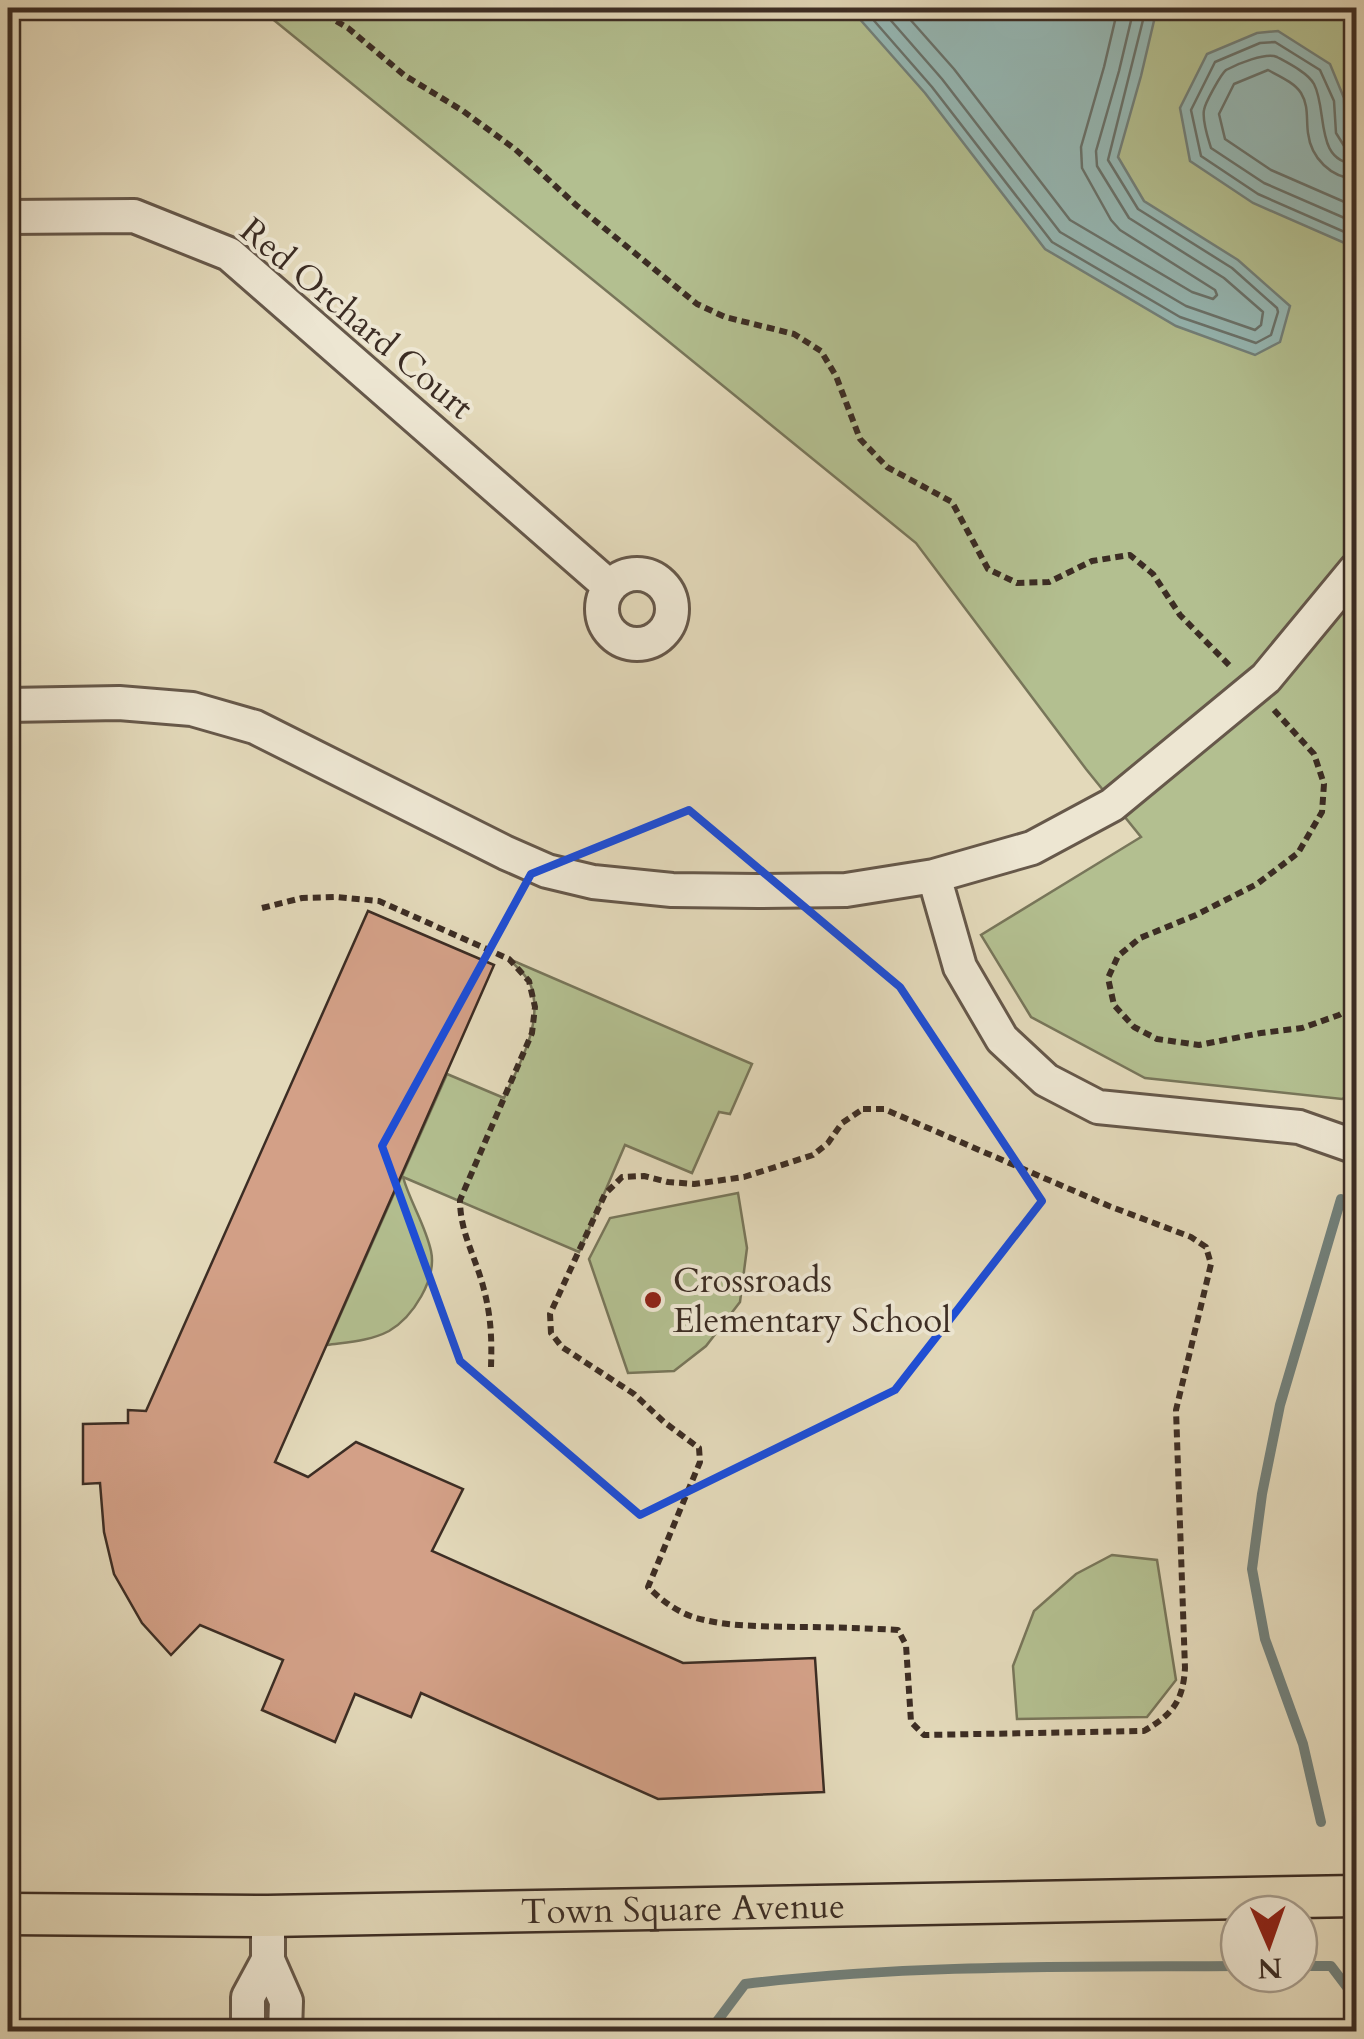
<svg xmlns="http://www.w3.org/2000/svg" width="1364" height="2039" viewBox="0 0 1364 2039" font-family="Cardo,serif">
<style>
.green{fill:#b3bf90;stroke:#78765a;stroke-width:2.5}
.water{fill:#96b9b6;stroke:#72817c;stroke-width:2.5}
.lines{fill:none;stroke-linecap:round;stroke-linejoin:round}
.shore{stroke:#69736d;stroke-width:2.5}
.stream{stroke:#72817c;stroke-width:10}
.building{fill:#d3a087;stroke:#3c2d24;stroke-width:2.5}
.minor-casing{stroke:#66584a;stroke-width:38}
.major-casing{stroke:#3c2d24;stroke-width:45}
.path{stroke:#3c2d24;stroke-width:6;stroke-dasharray:8 5;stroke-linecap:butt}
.minor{stroke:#ede6d2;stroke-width:32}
.major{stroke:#e3d9ba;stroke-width:40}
.marked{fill:none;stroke:#1d4ed8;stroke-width:8;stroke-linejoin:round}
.poi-dot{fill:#8f2418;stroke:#ede6d2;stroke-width:4}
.labels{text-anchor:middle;stroke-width:8;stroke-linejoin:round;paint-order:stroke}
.street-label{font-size:35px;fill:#3c2d24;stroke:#ede6d2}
.poi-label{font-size:35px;fill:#3c2d24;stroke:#ede6d2;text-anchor:start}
</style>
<rect width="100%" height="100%" fill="#e3d9ba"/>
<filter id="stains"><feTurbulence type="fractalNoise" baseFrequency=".002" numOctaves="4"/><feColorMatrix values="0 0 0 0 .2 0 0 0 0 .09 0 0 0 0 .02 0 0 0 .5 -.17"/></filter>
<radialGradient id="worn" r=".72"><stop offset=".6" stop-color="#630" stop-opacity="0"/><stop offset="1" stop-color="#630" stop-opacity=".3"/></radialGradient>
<path class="green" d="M259 8H1356V1091L1342 1099 1145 1078 1031 1017 981 935 1141 837 1086 769 916 543Z
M509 959 752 1064 730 1114 719 1112 692 1173 625 1145 579 1252 403 1177C410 1202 425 1224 431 1251 437 1279 413 1317 389 1331 370 1341 348 1342 327 1345L447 1074 504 1098C519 1064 545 1022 530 983 526 975 516 966 509 959Z
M738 1193 747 1248 740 1302 706 1346 674 1371 628 1373 589 1259 610 1218Z
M1112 1555 1157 1560 1176 1680 1147 1717 1017 1719 1013 1666 1034 1611 1076 1574Z"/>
<path class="water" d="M850 8H1157L1141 76 1118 157 1144 201 1238 260 1290 306 1280 342 1255 355 1176 326 1045 249 925 93Z
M1278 31 1330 64 1344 98 1345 130 1356 148V248L1253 203 1190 161 1180 108 1207 54 1257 33Z"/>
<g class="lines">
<path class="shore" d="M863 8 932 87 1052 242 1180 317 1256 343 1271 335 1278 312 1277 308 1232 268 1138 209 1108 160 1146 8
M880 8 942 79 1060 232 1186 306 1255 330 1261 325 1263 312 1224 278 1129 218 1097 166 1096 151 1119 71 1134 8
M900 8 954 69 1070 220 1192 292 1213 299 1217 295 1215 290 1120 230 1111 220 1082 168 1081 147 1104 67 1118 8
M1356 152 1346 149 1336 133 1334 101 1320 70 1275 42 1260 43 1215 62 1191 110 1201 156 1258 194 1356 237
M1356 164C1314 162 1328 111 1314 84 1308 73 1288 63 1277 57 1266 52 1237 64 1226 70 1221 74 1205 103 1204 110 1202 121 1208 138 1211 148L1264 183 1356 223
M1356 179C1331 178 1311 158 1308 133 1306 119 1309 106 1301 93 1295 83 1279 76 1268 70L1234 84 1219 114 1225 139 1271 170 1356 207"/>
<path class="stream" d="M1321 1822 1303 1744 1265 1639 1252 1569 1262 1494 1280 1405 1341 1199
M1299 1966H1331L1356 1999
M709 2032 745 1984C908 1964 1074 1967 1239 1966"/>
</g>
<path class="building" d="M368 911 494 965 275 1462 308 1477 356 1442 463 1489 432 1551 683 1663 815 1658 824 1792 658 1799 421 1693 411 1717 355 1694 335 1742 262 1710 283 1660 200 1625 171 1655 142 1623 114 1574 104 1532 100 1483 83 1484V1424L128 1423V1410L146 1411Z"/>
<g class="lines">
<g class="minor-casing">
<path id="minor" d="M8 217 134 216 229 254 610 587
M602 609a35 35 0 1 1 70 0a35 35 0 1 1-70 0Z
M8 705 119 703 192 709 255 727 506 853 547 871 593 882 672 890 758 891 846 890 934 876 1032 848 1112 805 1266 678 1356 569
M934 876 960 967 1002 1039 1046 1080 1098 1107 1299 1127 1356 1147
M268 1916V1960L286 2001 285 2032
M248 2032V1997L268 1960"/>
</g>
<g class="major-casing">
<g id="major">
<path id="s1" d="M8 1914 268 1916 1356 1896"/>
</g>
</g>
<path class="path" d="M314 8 348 28 404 75 463 111 515 149 576 205 697 304 725 317 794 334 821 351 836 376 860 439 887 467 952 502 988 569 1017 583 1049 582 1092 561 1130 555 1153 574 1180 615 1230 666
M1274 710 1314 754 1324 784 1322 812 1298 853 1257 884 1196 915 1140 938 1118 956 1108 978 1114 1005 1134 1027 1157 1039 1199 1045 1261 1033 1302 1028 1339 1015 1356 1005
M262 908 302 898 337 897 379 901 509 959 529 981 535 1007 532 1033 460 1200C460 1232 475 1256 483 1286 491 1315 492 1338 491 1367
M863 1109H884L1109 1206 1191 1237 1206 1247 1211 1264 1176 1410 1185 1668C1183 1701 1173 1714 1144 1731L924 1735 911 1722 906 1645 898 1630C863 1628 829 1627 795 1627 762 1626 726 1627 693 1617 676 1611 661 1600 648 1587L700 1462 699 1448 664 1422 634 1394 562 1347 551 1333 550 1314 605 1194 622 1177 644 1176 668 1182 694 1184 744 1177 813 1155 828 1143 842 1123Z"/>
<use href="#minor" class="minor"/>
<use href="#major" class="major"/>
</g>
<path class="marked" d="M689 810 900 987 1042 1201 895 1390 640 1515 460 1361 382 1146 531 874Z"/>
<circle class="poi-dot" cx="653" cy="1300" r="10"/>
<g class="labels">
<g class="street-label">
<text transform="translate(357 318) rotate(40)" y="12">Red Orchard Court</text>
<text dy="12" stroke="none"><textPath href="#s1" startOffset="675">Town Square Avenue</textPath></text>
</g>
<g class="poi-label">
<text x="673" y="1292">Crossroads<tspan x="673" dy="40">Elementary School</tspan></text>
</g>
</g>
<rect width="1364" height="2039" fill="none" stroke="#e3d9ba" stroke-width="40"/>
<rect x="10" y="10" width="1344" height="2019" fill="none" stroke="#3c2d24" stroke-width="5"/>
<rect x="20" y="20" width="1324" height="1999" fill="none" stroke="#3c2d24" stroke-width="2.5"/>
<g transform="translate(1269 1944) rotate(178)"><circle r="48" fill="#ede6d2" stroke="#a69c8c" stroke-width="2.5"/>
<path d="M0-8L18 38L0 25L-18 38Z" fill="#8f2418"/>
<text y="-15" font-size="28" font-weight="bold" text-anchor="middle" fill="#3c2d24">N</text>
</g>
<rect width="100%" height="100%" filter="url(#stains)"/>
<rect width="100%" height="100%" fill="url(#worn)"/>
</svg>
